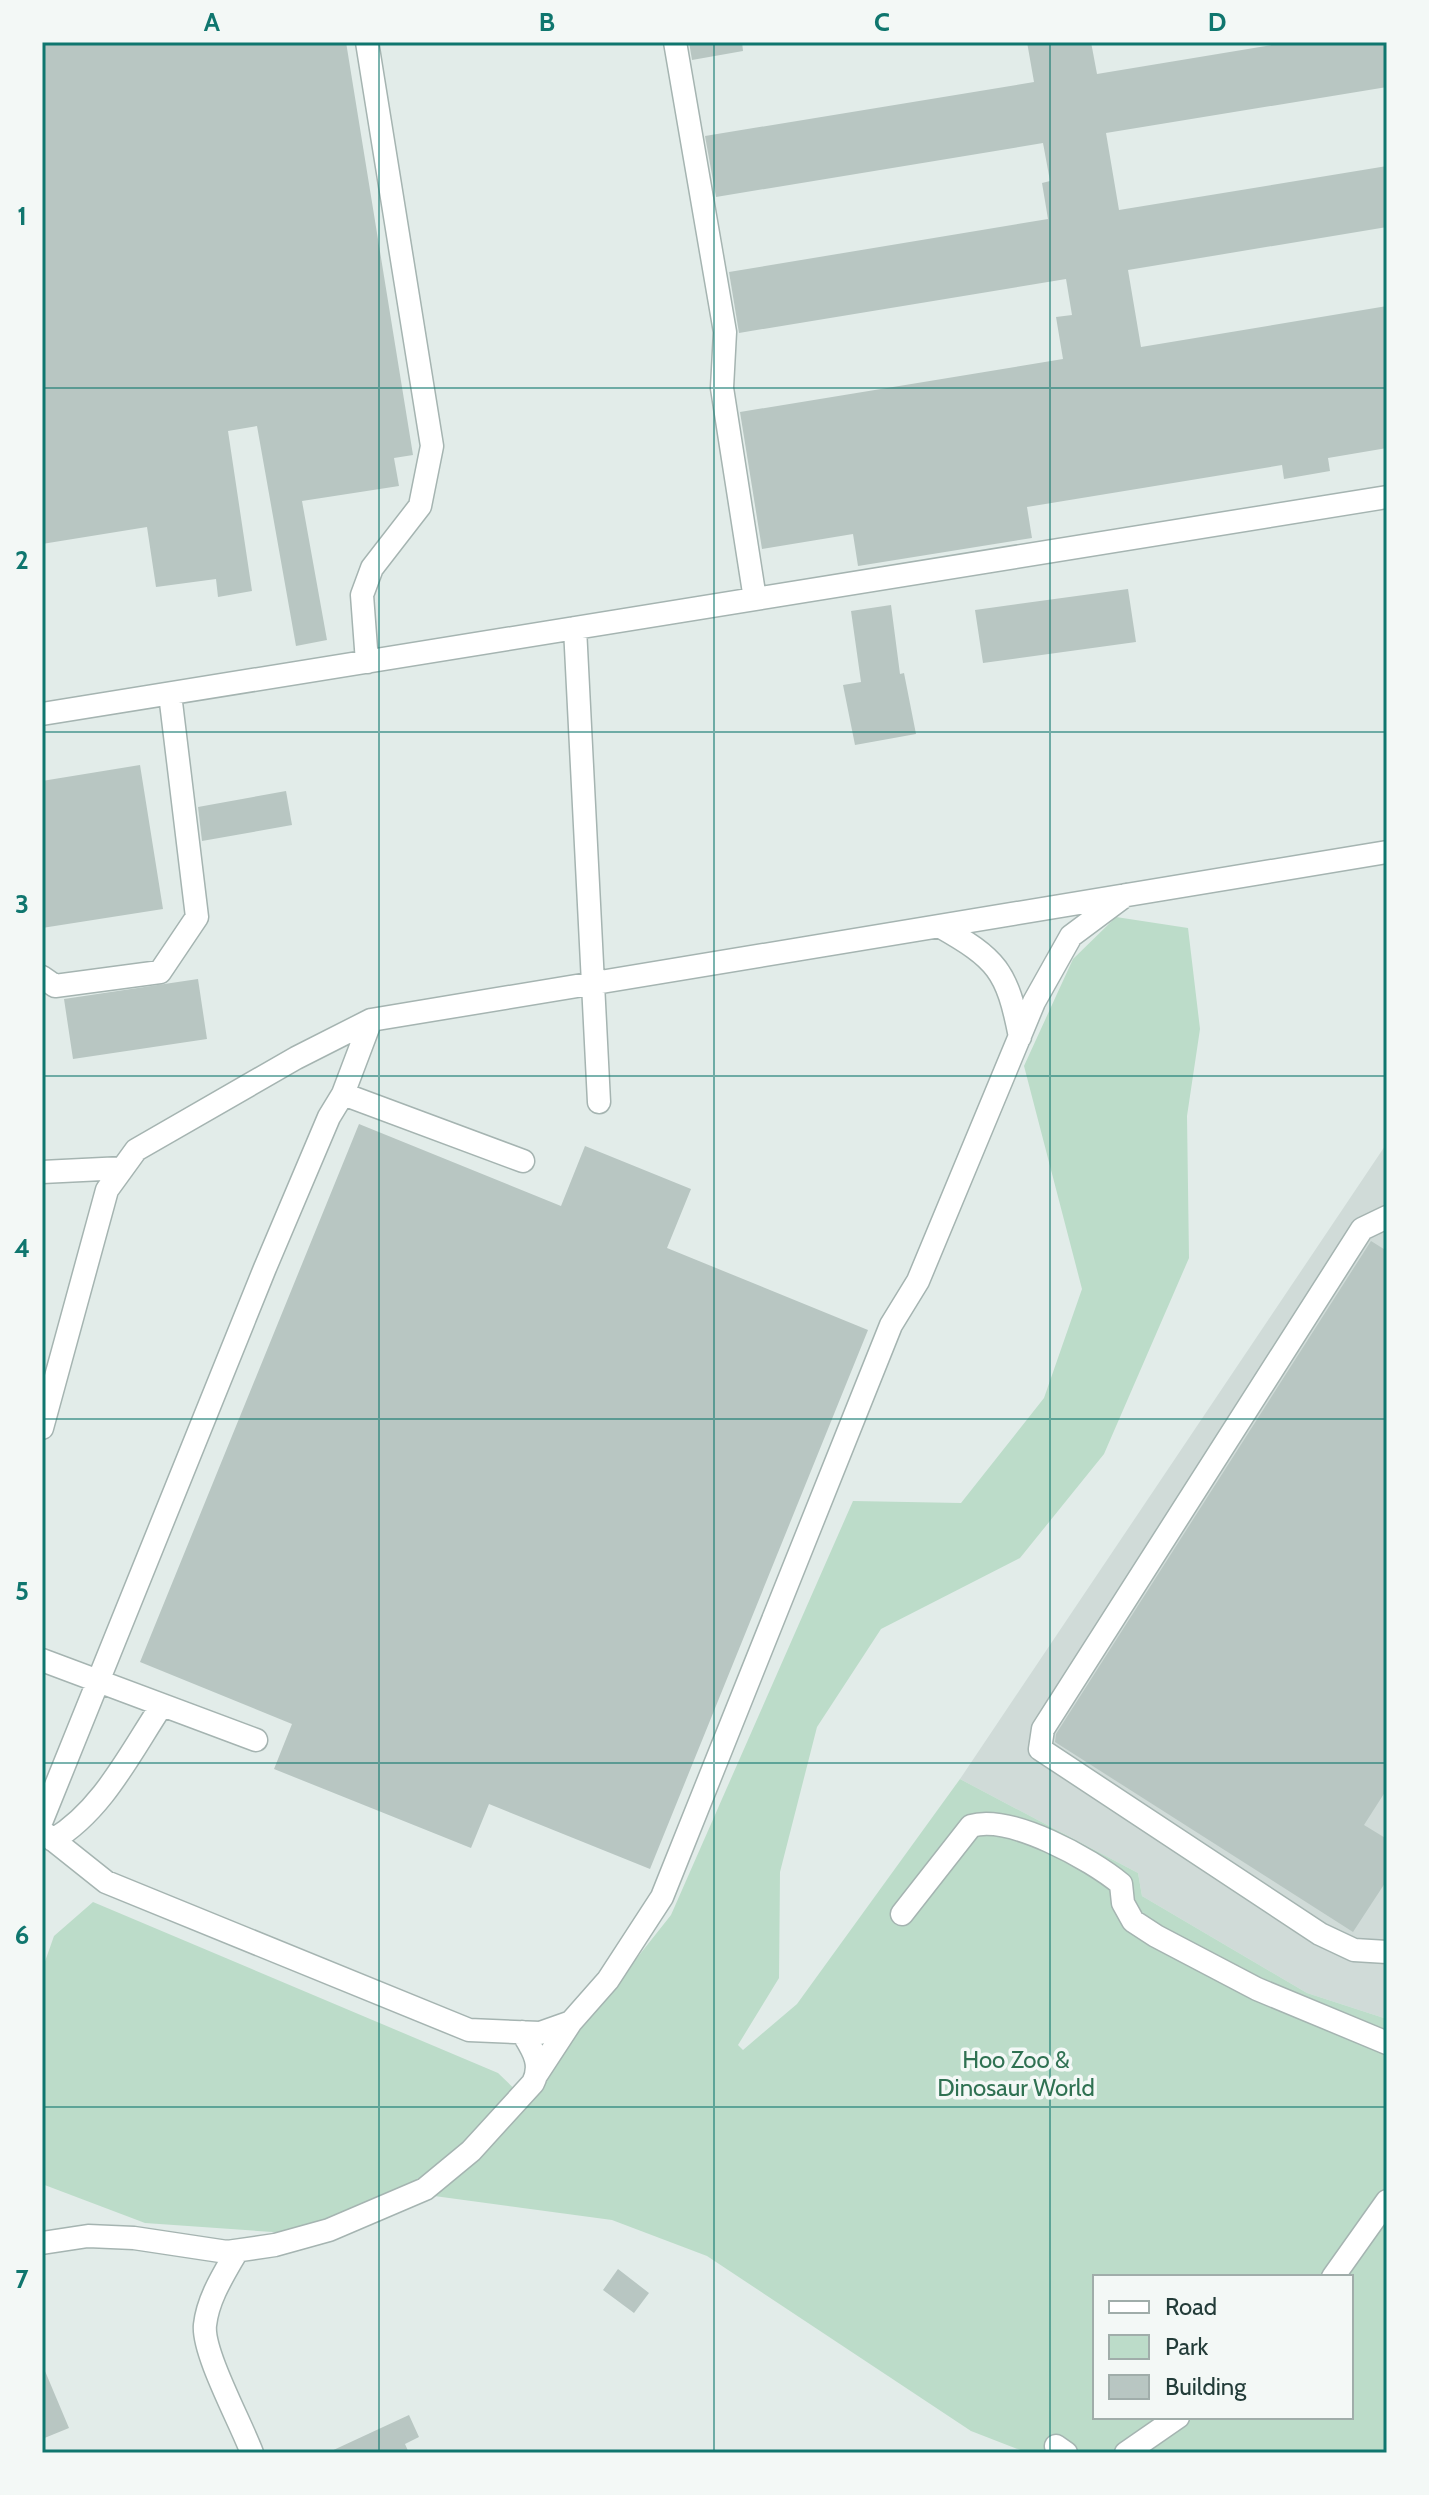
<svg xmlns="http://www.w3.org/2000/svg" width="1429" height="2495" viewBox="0 0 1429 2495" font-family="Cabin,sans-serif">
<style>
.built{fill:#d0dbd8}
.green{fill:#bcdcc9;fill-rule:evenodd}
.building{fill:#b8c6c2}
.lines{fill:none;stroke-linecap:round;stroke-linejoin:round}
.minor-casing{stroke:#a5b4b1;stroke-width:25}
.minor{stroke:#fff;stroke-width:22}
.grid{fill:none;stroke:#0f766e;stroke-width:2;stroke-opacity:0.55}
.labels{text-anchor:middle;stroke-width:7;stroke-linejoin:round;paint-order:stroke}
.park-label{font-size:24px;fill:#2f7152;stroke:#f3f8f6}
.neatline{fill:none;stroke:#0f766e;stroke-width:3}
.grid-label{font-size:26px;text-anchor:middle;font-weight:bold;fill:#0f766e}
</style>
<rect width="100%" height="100%" fill="#e2ece9"/>
<path class="built" d="M1387 1143V2019L1307 1993 1142 1896 1138 1873 960 1779Z"/>
<path class="green" d="M1116 917 1188 928 1200 1029 1187 1116 1189 1258 1104 1454 1020 1558 881 1629 817 1727 780 1872 779 1978 738 2045 743 2050 797 2004 960 1779 1138 1873 1142 1896 1307 1993 1387 2019V2453H1028L971 2431 707 2256 612 2220 427 2195 302 2234 145 2223 42 2184V1970L54 1936 93 1902 498 2073 525 2099 671 1915 853 1501 961 1503 1044 1398 1082 1289 1024 1066 1073 959ZM1095 2277H1351V2417H1095Z"/>
<path class="building" d="M42 42H346L413 455 394 458 399 486 302 501 327 640 296 646 257 426 228 431 252 591 218 597 216 579 156 587 147 527 42 544Z
M689 42H742L743 51 692 60Z
M1027 42H1091L1097 74 1290 42H1387V87L1106 133 1119 210 1387 166V227L1128 270 1141 347 1387 306V448L1328 458 1330 471 1284 479 1282 465 1027 507 1032 538 858 566 853 534 762 549 740 412 1063 359 1056 317 1072 315 1066 279 739 333 729 272 1048 219 1042 183 1050 181 1043 143 716 197 705 136 1034 82Z
M1128 589 1136 642 983 663 975 610Z
M891 605 900 674 904 673 916 734 855 745 843 685 861 682 851 611Z
M140 765 163 909 42 928V781Z
M286 791 292 825 202 841 198 807Z
M198 979 207 1039 73 1059 64 999Z
M359 1124 561 1206 585 1146 691 1189 667 1248 868 1330 650 1869 489 1804 471 1848 274 1769 292 1724 140 1662Z
M1371 1241 1387 1251V1789L1364 1825 1387 1839V1880L1353 1932 1055 1742 1056 1734Z
M618 2269 649 2293 634 2313 603 2290Z
M42 2364 69 2428 42 2439Z
M409 2415 419 2437 405 2444 409 2453H327Z"/>
<g class="lines">
<g class="minor-casing">
<path id="minor" d="M675 42 725 332 722 388 755 599
M575 628 599 1102
M367 662 362 595 372 568 420 506 432 446 367 42
M42 714 1387 497
M939 926C997 959 1007 970 1020 1037
M42 977 55 986 160 972 197 917 170 694
M371 1020 343 1094 523 1161
M42 1172 123 1168
M1387 1217 1362 1229 1043 1729 1040 1749 1320 1934 1354 1950 1387 1952
M42 1428 107 1190 136 1150 296 1058 371 1020 1387 852
M42 1660 256 1740
M42 1820 265 1268 329 1117 343 1094
M42 1831 106 1882 469 2030 540 2033 571 2022 608 1980 662 1897 891 1325 918 1281 1034 1002 1071 936 1126 895
M53 1840C103 1810 130 1753 162 1705
M902 1914 971 1826C1010 1814 1091 1859 1121 1884L1123 1903 1133 1921 1156 1936 1257 1989 1387 2043
M537 2074 571 2022
M42 2243 88 2236 134 2238 227 2252 275 2245 329 2230 425 2189 471 2151 533 2083C543 2063 532 2049 522 2032
M237 2251C224 2274 208 2298 205 2325 202 2352 241 2423 252 2453
M1333 2277 1387 2201
M1056 2446 1066 2453
M1126 2453 1178 2417"/>
</g>
<use href="#minor" class="minor"/>
</g>
<path class="grid" d="M379 42V2453M714 42V2453M1050 42V2453M42 388H1387M42 732H1387M42 1076H1387M42 1419H1387M42 1763H1387M42 2107H1387"/>
<g class="labels">
<g class="park-label">
<text x="1016" y="2068">Hoo Zoo &amp;<tspan x="1016" dy="28">Dinosaur World</tspan></text>
</g>
</g>
<rect width="1429" height="2495" fill="none" stroke="#f3f8f6" stroke-width="88"/>
<rect x="1093" y="2275" width="260" height="144" fill="#f3f8f6" stroke="#a0adaa" stroke-width="2"/>
<rect x="1109" y="2301" width="40" height="12" fill="#ffffff" stroke="#a0adaa" stroke-width="2"/>
<text x="1165" y="2315" font-size="24" fill="#233c39">Road</text>
<rect x="1109" y="2335" width="40" height="24" fill="#bcdcc9" stroke="#a0adaa" stroke-width="2"/>
<text x="1165" y="2355" font-size="24" fill="#233c39">Park</text>
<rect x="1109" y="2375" width="40" height="24" fill="#b8c6c2" stroke="#a0adaa" stroke-width="2"/>
<text x="1165" y="2395" font-size="24" fill="#233c39">Building</text>
<rect x="44" y="44" width="1341" height="2407" class="neatline"/>
<g class="grid-label">
<text x="212" y="31">A</text>
<text x="547" y="31">B</text>
<text x="882" y="31">C</text>
<text x="1217" y="31">D</text>
<text x="22" y="225">1</text>
<text x="22" y="569">2</text>
<text x="22" y="913">3</text>
<text x="22" y="1257">4</text>
<text x="22" y="1600">5</text>
<text x="22" y="1944">6</text>
<text x="22" y="2288">7</text>
</g>
</svg>
